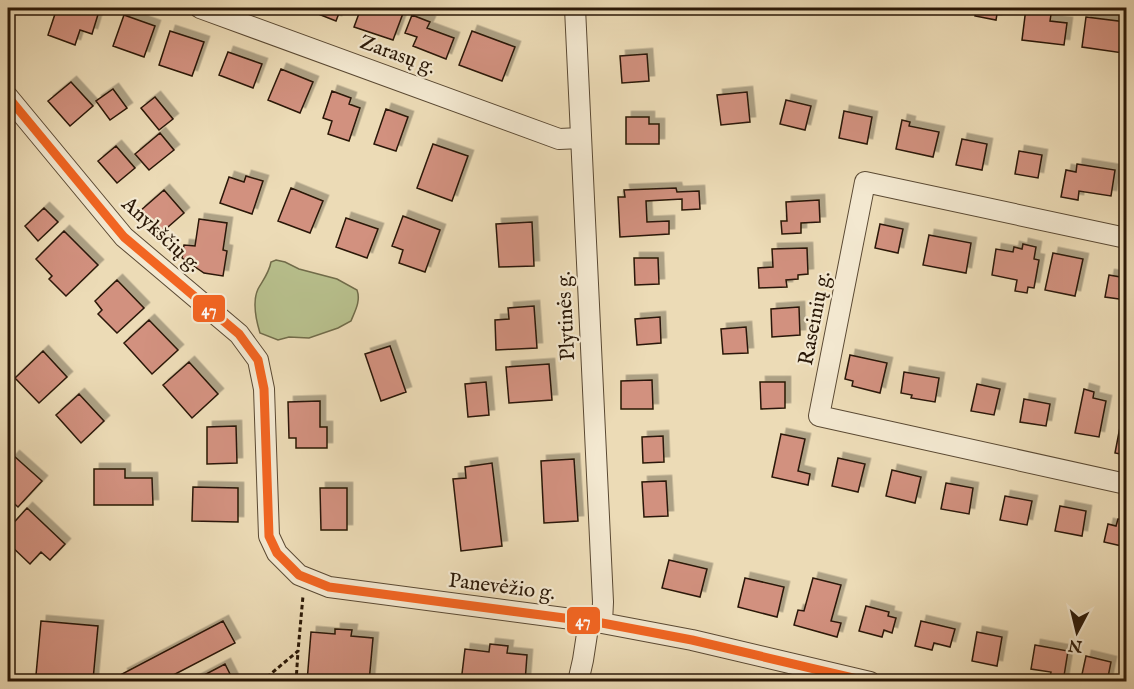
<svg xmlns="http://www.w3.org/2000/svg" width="1134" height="689" viewBox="0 0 1134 689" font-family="'IM FELL English',serif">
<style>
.green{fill:#b8c08d;stroke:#716c4a;stroke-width:1.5}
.building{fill:#d2917f;stroke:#2a1807;stroke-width:1.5;filter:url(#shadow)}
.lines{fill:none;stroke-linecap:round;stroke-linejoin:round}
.street-casing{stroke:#5a4933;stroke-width:22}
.path{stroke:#2a1807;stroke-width:3;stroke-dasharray:4.5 3;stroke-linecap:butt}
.street{stroke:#f3e8d0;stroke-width:20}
.bus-1-casing{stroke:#f3e8d0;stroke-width:14}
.bus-1{stroke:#f26522;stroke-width:9}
.labels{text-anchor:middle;stroke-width:4.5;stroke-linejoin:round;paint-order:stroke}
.street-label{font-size:21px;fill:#2a1807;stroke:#f3e8d0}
.line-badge{stroke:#f3e8d0;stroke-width:2}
.badge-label{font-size:16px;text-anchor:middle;font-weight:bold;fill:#fff}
</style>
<defs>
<filter id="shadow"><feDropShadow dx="5.5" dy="-5.5" stdDeviation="0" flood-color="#0004"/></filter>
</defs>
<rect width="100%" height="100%" fill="#ecdbb6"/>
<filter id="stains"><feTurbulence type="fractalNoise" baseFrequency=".00333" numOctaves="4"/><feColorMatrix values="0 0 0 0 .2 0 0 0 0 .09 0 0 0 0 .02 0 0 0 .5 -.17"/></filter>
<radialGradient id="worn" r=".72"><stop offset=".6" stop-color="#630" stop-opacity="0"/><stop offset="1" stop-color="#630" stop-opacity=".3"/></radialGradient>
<path class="green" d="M276 260 285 262 299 269 337 279 357 290C361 301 355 311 351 321L338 328 309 338 289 337 278 340 260 333C256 320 252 302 258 289 263 280 269 273 271 262Z"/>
<path class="building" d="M57 8H100L92 34 80 30 75 45 48 35Z
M303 8H341L336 21Z
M361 8H405L393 40 354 27Z
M977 8H998L996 20 975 16Z
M1026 8H1052L1050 21 1067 23 1064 45 1022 40Z
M124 15 155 26 144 57 113 46Z
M412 15 430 22 427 28 454 38 446 59 413 46 417 37 405 33Z
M1086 17 1126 22 1123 53 1082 47Z
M170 31 204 42 192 76 159 65Z
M472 31 515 47 502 81 459 65Z
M228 52 262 64 253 88 219 75Z
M647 54 649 81 622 83 620 56Z
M281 69 313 82 300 113 268 100Z
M71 82 93 106 70 126 48 101Z
M113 89 127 108 110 120 96 101Z
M332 91 351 98 349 104 360 108 349 141 328 134 332 121 323 118Z
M747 92 750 122 721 125 717 95Z
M155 97 173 119 159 130 141 108Z
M786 100 811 106 805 130 780 124Z
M386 109 408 117 396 151 374 144Z
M844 111 872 117 867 144 839 138Z
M626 117H649V124H659V144H626Z
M902 120 910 122 909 126 939 132 933 157 896 149Z
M160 133 174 150 149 170 135 154Z
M962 139 987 144 982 170 956 165Z
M433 144 468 156 452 201 417 188Z
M116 146 135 168 117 183 98 161Z
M1019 151 1042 155 1038 178 1015 174Z
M1077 164 1115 170 1111 196 1079 191 1078 200 1061 197 1066 170 1076 172Z
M246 176 263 181 252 214 220 203 229 177 244 182Z
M291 188 323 201 310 233 278 221Z
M676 188 677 192 699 191 700 209 682 210V199L646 201 647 222 669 221V234L620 237 618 197H625L624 190Z
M164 190 184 213 160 234 140 211Z
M819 200 820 222 801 223V233L782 234 781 221H787L786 202Z
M44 208 58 222 38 241 25 226Z
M403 216 440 230 425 272 399 263 403 250 392 246Z
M346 218 378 229 367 258 336 247Z
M199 219 227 223 223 250 227 251 223 276 204 273 182 258 184 245 195 246Z
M532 222 534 266 499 267 496 224Z
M880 224 903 229 898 253 875 248Z
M64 231 98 265 66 296 49 279 52 276 36 259Z
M929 235 971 243 966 273 923 265Z
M1023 244 1036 247 1034 259 1039 260 1034 288 1028 287 1027 293 1015 291 1017 280 992 275 996 249 1013 252 1014 247 1022 249Z
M807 248 808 274 798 275V279L786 280 787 287 759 288 758 268 773 267 772 249Z
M1053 253 1083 259 1075 296 1045 290Z
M634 258H658L659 284 635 285Z
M1109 275 1126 278V300L1105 297Z
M117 280 144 308 117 333 98 314 102 310 95 301Z
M534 306 537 348 496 350 495 320 509 319 508 308Z
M799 307 800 335 772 337 771 309Z
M660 317 661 343 637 345 635 319Z
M149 320 178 350 152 374 124 343Z
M746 327 748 353 723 354 721 329Z
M390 346 406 392 381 401 365 354Z
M43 351 67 377 39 403 15 378Z
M850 355 887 363 880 393 852 386 853 381 845 379Z
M189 362 218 394 192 418 163 385Z
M549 364 552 400 509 403 506 367Z
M904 372 939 378 935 402 911 398 912 395 901 393Z
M652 380 653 409H621V381Z
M486 382 489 415 468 417 465 384Z
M760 382H785V408L761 409Z
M977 384 1000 389 994 415 971 411Z
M1084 389 1094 392 1093 398 1106 401 1099 437 1075 433Z
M79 394 104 421 81 443 56 415Z
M1024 399 1050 404 1046 426 1020 422Z
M320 401V427H327V448H296V438H289L288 402Z
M236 426 237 463 207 464V427Z
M1120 427 1126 429V455L1115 453Z
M781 434 805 439 798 471 810 474 808 485 772 477Z
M663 436 664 462 643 463 642 437Z
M14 456 42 481 18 507 8 498V463Z
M838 458 865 464 858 492 832 486Z
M574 459 578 521 544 523 541 461Z
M492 463 502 546 461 551 453 479 466 478 465 467Z
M94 469H125V478H152L153 505H94Z
M892 470 921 477 915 503 886 496Z
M666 481 668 516 644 517 642 482Z
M946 483 973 488 969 514 941 509Z
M193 487 238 488V522L192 521Z
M320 488H347V530H321Z
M1005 496 1032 501 1027 525 1000 520Z
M1060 506 1086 511 1082 536 1055 531Z
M27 508 65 544 50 560 41 552 30 564 8 543V529Z
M1118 519 1126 520V547L1104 542 1108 524 1116 526Z
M669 560 707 569 700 597 662 588Z
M745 578 784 587 777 617 738 607Z
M813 578 841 585 831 621 841 623 837 637 794 625 798 610 804 611Z
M866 606 889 612 888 616 896 618 892 633 884 630 882 637 859 631Z
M41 621 98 626 93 680 36 675Z
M223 621 235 643 160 682H126L122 674Z
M921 621 955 629 950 647 934 643 932 650 915 646Z
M335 629 352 630 351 636 373 638 369 682H307L311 632 335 634Z
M977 632 1002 637 997 666 972 661Z
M490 644 508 646 507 653 527 655 525 682H461L465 649 489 652Z
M1035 645 1068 651 1063 682H1049L1051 672 1031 669Z
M1086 656 1111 662 1107 682H1092L1081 679Z
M225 664 234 682H191Z"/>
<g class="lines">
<g class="street-casing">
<path id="street" d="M200 8 559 139 581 138
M575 8 603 602 602 623
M8 97 124 237 239 334 258 360 264 389 269 536 277 553 299 575 329 587 602 623 692 640 870 682
M1126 238 865 182 819 416 1126 484
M578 682 583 660 589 621"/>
</g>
<path class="path" d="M8 644V641
M751 676 757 682
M261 682 298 651 303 596
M296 682 298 651"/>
<use href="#street" class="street"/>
<g class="bus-1-casing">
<path id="bus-1" d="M8 97 124 237 239 334 258 360 264 389 269 536 277 553 299 575 329 587 602 623 692 640 870 682"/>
</g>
<use href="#bus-1" class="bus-1"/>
</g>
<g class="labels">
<g class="street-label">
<text transform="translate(398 54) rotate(20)" y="7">Zarasų g.</text>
<text transform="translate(162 234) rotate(43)" y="7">Anykščių g.</text>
<text transform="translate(565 316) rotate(-93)" y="7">Plytinės g.</text>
<text transform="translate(814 318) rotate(-79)" y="7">Raseinių g.</text>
<text transform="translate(502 586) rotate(7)" y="7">Panevėžio g.</text>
</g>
</g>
<g class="line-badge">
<rect x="192" y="294" width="34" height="29" rx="6" fill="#f26522"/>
<rect x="566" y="606" width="35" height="29" rx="6" fill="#f26522"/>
</g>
<g class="badge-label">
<text x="209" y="315">47</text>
<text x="583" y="626">47</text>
</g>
<rect width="1134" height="689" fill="none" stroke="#ecdbb6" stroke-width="30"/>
<rect x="9" y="9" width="1116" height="671" fill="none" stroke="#2a1807" stroke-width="3"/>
<rect x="15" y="15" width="1104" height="659" fill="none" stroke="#2a1807" stroke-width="1.5"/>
<g transform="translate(1077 632) rotate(187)" stroke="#f3e8d0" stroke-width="4.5" paint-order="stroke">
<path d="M0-4.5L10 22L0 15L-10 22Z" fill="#2a1807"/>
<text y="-9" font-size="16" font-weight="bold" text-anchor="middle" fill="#2a1807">N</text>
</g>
<rect width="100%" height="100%" filter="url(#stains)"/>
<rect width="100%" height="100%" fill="url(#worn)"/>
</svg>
